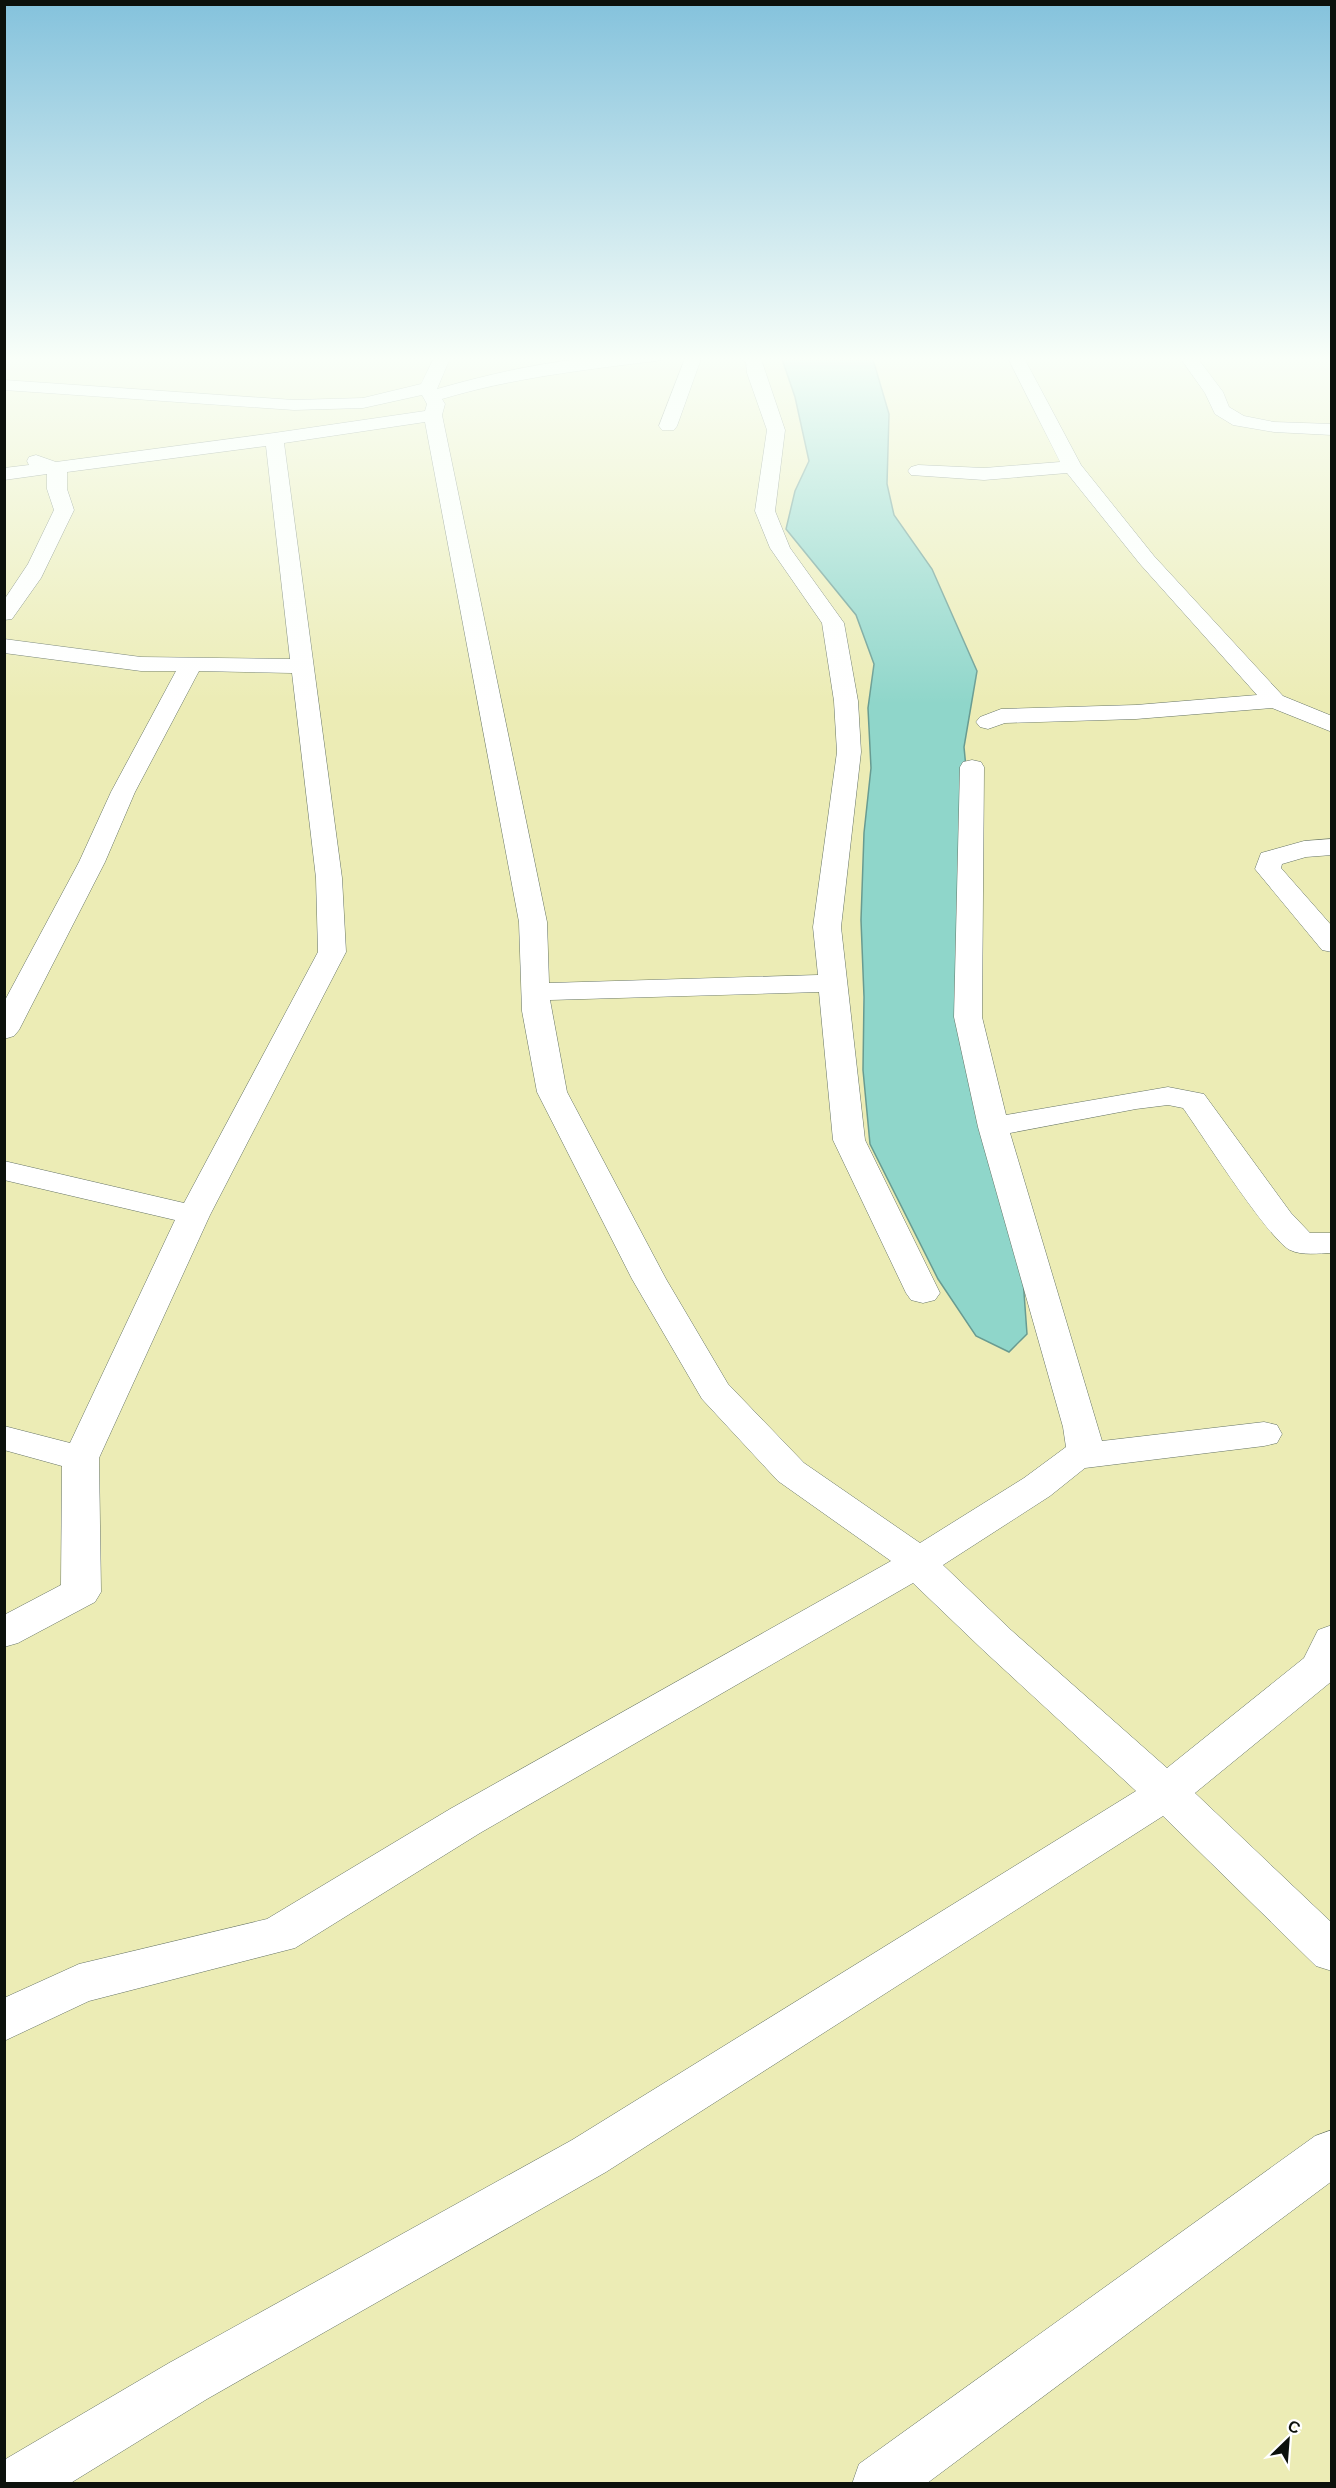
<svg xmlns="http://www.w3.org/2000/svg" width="1336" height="2488" viewBox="0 0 1336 2488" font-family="Barlow,sans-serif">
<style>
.green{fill:#ececb5}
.water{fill:#8fd6ca;stroke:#689b91;stroke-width:1.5}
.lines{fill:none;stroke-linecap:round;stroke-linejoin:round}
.minor-casing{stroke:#667466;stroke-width:1}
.minor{fill:#fff;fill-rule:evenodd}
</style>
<rect width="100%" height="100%" fill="#f1fef1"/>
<path class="green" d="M5 356H781L795 397 809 461 795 491 786 529 856 615 874 664 868 708 871 768 864 833 863 1070 870 1144 980 1114 969 799 964 747 977 671 932 569 894 515 887 484 889 414 872 356H1331V2483L5 2484Z"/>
<path class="water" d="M781 356H872L889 414 887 484 894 515 932 569 977 671 964 747 969 799 964 989 1023 1279 1027 1334 1009 1352 976 1336 938 1279 870 1144 863 1070 864 997 861 920 864 833 871 768 868 708 874 664 856 615 786 529 795 491 809 461 795 397Z"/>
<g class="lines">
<g class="minor-casing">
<path id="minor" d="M435 356H451L437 389C510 368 588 352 664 356L662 360 656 361C583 370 512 378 442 399L445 404 442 415 547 922 549 983 818 975 813 927 837 752 834 701 822 623 770 548 755 511 767 430 747 373 746 362 737 356H760L785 430 775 511 790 548 844 623 858 701 861 752 841 927 865 1140 940 1293 935 1300 923 1303 911 1300 906 1293 833 1140 819 992 550 1000 567 1092 666 1279 728 1384 804 1463 920 1543 1024 1478 1066 1447 1063 1427 978 1127 954 1017 960 767 963 762 972 760 981 762 984 767 982 1017 1006 1115 1168 1087 1204 1094 1291 1213 1310 1233H1332V1253C1319 1253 1302 1256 1290 1250 1269 1240 1201 1133 1183 1108L1168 1105 1136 1109 1010 1133 1102 1441 1264 1422 1277 1425 1282 1434 1277 1443 1264 1446 1085 1468 1050 1496 943 1565 1011 1630 1167 1768 1304 1658 1318 1630 1332 1625V1681L1195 1793 1332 1923V1971L1316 1966 1163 1816 606 2172 207 2399 69 2484H4V2460L169 2363 572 2140 1136 1791 983 1650 913 1583 480 1833 295 1948 89 2001 4 2041V1998L79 1964 267 1919 450 1809 891 1561 778 1481 702 1399 632 1279 537 1092 522 1011 519 922 425 422 284 443 342 878 346 952 210 1215 99 1458 101 1592 95 1602 18 1643 4 1647V1615L61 1585 62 1466 4 1450V1426L70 1443 175 1220 4 1180V1161L184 1203 318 952 316 878 292 673 199 671 135 792 105 862 19 1030 14 1036 4 1039V1002L79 862 111 792 176 671H141L4 653V639L141 657 290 659 266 446 67 472V489L74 510 41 578 12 619 4 620V600L28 564 54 510 47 489V474L4 480V468L29 465 27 461 29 457 36 455 56 462 274 433 425 411 427 404 422 395 363 408 294 410 4 390V380L294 400 363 398 421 384Z
M686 356H702L677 426 674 430H662L659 426Z
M1007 356H1023L1081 465 1154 556 1283 696 1332 716V732L1272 708 1136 719 1005 723 988 729 980 727 976 722 980 717 1001 709 1136 705 1257 695 1140 564 1067 473 984 480 911 475 908 471 911 467 918 465 984 468 1060 462Z
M1179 356H1196L1223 392 1229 407 1244 416 1274 422 1332 424V435L1274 432 1233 425 1215 414 1205 393Z
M1332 839V855L1306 857 1282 864 1281 868 1332 926V952L1322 950 1255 869 1261 853 1304 841Z
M1332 2130V2181L926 2484H852L859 2464 1315 2136Z"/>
</g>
<use href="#minor" class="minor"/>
</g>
<linearGradient id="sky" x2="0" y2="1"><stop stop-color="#84c2dc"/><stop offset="0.51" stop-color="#f9fff9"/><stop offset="1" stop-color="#f9fff9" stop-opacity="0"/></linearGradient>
<rect width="1336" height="704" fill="url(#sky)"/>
<rect width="1336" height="2488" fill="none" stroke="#0c110c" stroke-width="12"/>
<g transform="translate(1288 2440) rotate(25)" stroke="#ffffff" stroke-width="4.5" paint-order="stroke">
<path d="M0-4.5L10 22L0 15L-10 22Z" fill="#0c110c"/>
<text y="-9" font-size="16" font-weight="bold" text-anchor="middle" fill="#0c110c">С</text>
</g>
</svg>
